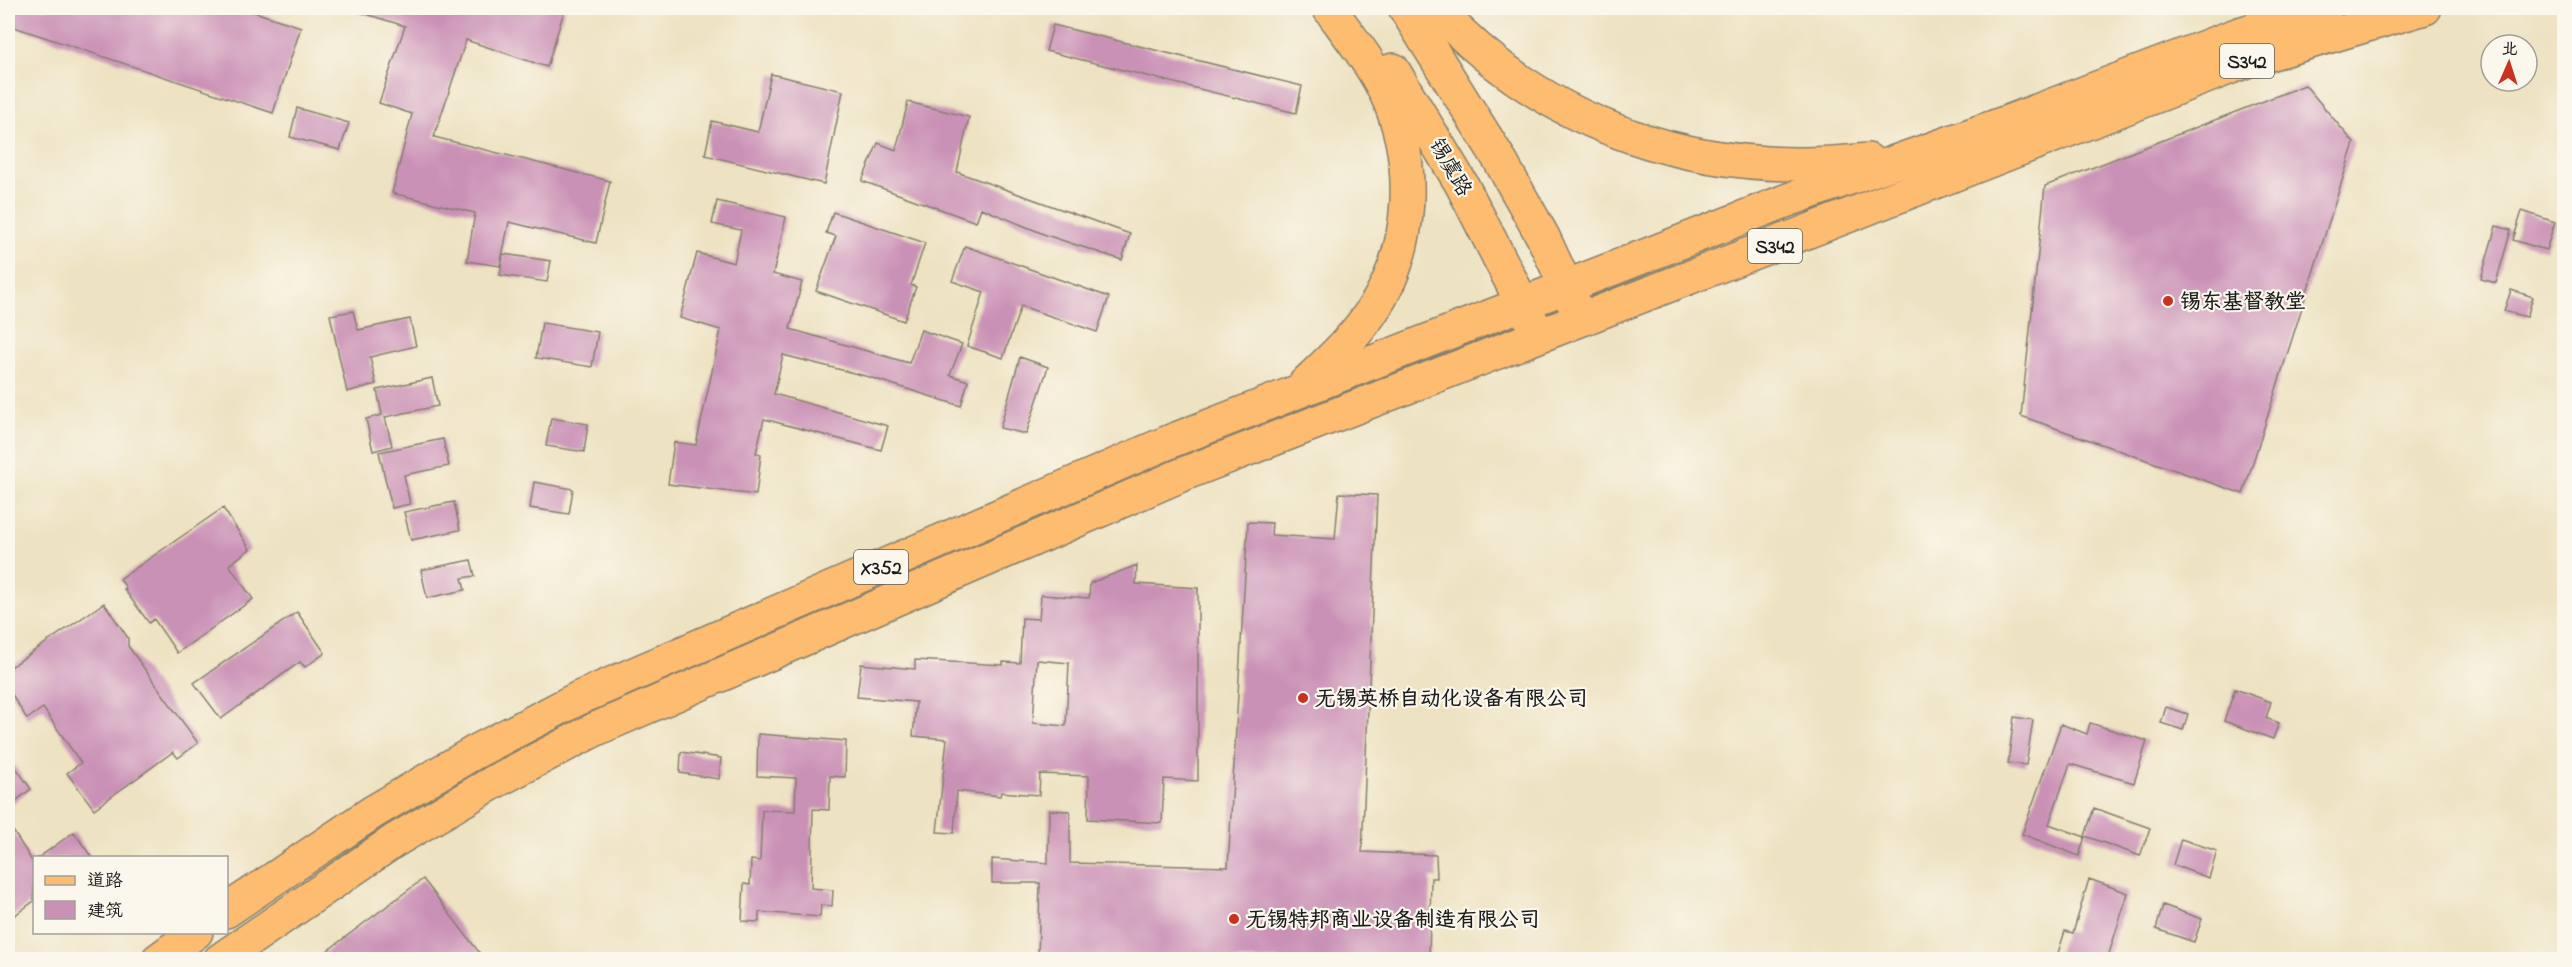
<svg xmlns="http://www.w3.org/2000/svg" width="2572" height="967" viewBox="0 0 2572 967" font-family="'Indie Flower','LXGW WenKai TC',sans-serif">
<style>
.building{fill:#ca91b6;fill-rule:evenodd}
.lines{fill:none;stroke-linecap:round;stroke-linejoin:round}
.primary-casing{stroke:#847f6e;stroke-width:36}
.primary{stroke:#febc70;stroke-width:33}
.poi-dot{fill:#c8321e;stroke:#fbf7ec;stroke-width:2}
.labels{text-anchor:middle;stroke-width:4.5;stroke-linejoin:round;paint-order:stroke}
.shield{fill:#fbf7ec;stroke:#5f5e5a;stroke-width:1.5}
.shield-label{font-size:20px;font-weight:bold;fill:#1c1c1c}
.street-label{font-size:21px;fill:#1c1c1c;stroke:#fbf7ec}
.poi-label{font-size:21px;font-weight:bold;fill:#1c1c1c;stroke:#fbf7ec;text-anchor:start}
</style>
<rect width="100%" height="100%" fill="#fbf7ec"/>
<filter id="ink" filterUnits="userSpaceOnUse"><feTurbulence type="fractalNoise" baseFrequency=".0167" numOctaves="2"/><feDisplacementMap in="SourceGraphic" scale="12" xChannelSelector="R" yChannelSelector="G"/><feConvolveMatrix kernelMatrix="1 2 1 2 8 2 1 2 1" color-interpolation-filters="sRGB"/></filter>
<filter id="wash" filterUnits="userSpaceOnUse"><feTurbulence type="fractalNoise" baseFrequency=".008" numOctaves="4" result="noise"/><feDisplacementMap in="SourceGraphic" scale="24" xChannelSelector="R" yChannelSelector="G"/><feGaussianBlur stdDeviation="1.35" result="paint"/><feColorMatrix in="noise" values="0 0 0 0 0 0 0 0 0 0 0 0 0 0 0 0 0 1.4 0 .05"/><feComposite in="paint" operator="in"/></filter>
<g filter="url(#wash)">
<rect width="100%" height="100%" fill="#ede2c1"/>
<g id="blocks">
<path class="building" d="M8 8H242L301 27 273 113 8 25Z
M357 8H565L547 67 466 40 434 137 610 181 596 243 509 222 500 266 467 261 475 213 392 193 412 114 379 103 405 26 356 11Z
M1053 25 1302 86 1296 113 1046 51Z
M771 74 843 91 824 184 705 155 712 121 758 132Z
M2305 85 2354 143 2243 494 2021 416 2045 186Z
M908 102 969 117 957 172 1130 234 1122 260 1046 235 981 208 976 222 862 181 878 143 896 150Z
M297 108 349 123 340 150 290 137Z
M717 201 786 217 773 274 802 282 790 329 909 363 921 330 962 344 950 375 968 381 961 406 869 377 783 355 774 394 888 426 881 450 764 419 756 453 761 454 756 495 668 484 674 442 696 445 721 330 680 318 697 253 734 263 741 230 712 224Z
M2522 211 2555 222 2546 250 2513 240Z
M833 212 925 243 911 285 916 287 904 321 816 291 836 236 826 233Z
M2496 226 2511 230 2496 283 2481 279Z
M965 246 1109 297 1097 332 1021 306 1003 358 967 346 984 292 952 281Z
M503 254 551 261 547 282 500 275Z
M2511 290 2533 297 2527 317 2504 311Z
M353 311 358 330 410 319 416 346 370 357 376 384 347 392 330 315Z
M542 323 598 332 592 367 536 358Z
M1020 357 1048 367 1026 434 1000 428Z
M432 378 438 406 385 417 392 446 373 451 366 419 382 415 377 390Z
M551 418 588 424 584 452 546 446Z
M443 439 449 466 404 475 410 504 392 508 379 452Z
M534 482 573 489 569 514 530 508Z
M1339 493 1377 495 1362 852 1436 855 1437 878H1431L1429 960H1038L1040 883H992V859L1048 863 1049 810 1070 811V863L1228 867 1248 522 1272 523 1271 535 1335 539Z
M454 502 460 530 411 540 404 512Z
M223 508 250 549 229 565 253 599 177 653 154 619 149 623 124 589 126 588 120 579Z
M471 560 475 576 462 578 465 590 427 598 421 570Z
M1137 565 1136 584 1198 588V781L1164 779 1162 823 1088 819 1089 776 1040 774 1039 795 1001 792 1000 796 957 791 954 833 937 832 947 739 913 736 916 702 857 697 861 664 915 669V660L1003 665V662L1020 663 1022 618 1039 619 1041 595 1089 598 1090 583ZM1037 660 1069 663 1066 726 1033 723Z
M104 603 128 638V646L198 743 178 758 173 752 94 809 67 773 81 763 43 708 27 719 8 688V669Z
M297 612 325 653 305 667 300 662 221 719 194 683Z
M2235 689 2271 702 2266 718 2279 723 2273 739 2224 721Z
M2166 707 2188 714 2183 730 2161 723Z
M2014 717 2033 720 2026 765 2008 763Z
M2090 723 2147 741 2134 783 2070 764 2049 824 2085 837 2079 856 2022 834 2061 724 2087 734Z
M758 734 846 741 845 777 830 776 829 810 813 809 811 888 833 890 832 906 821 905 820 917 759 912V922L742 921 744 884 750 885 751 860 760 861 762 810 795 811 796 778 757 776Z
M681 752 721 758 719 779 680 773Z
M8 756 31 789 8 807Z
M2094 808 2150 828 2140 856 2085 836Z
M8 823 34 864V901L8 920Z
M74 832 92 858H38Z
M2181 839 2217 851 2209 878 2173 865Z
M423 879 485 960H315Z
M2089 879 2128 893 2107 960H2076L2058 953 2065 931 2073 933Z
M2163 905 2202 919 2194 942 2156 929Z"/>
</g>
</g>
<g filter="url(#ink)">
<use href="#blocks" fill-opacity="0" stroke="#847f6e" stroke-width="1.5"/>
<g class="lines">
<g class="primary-casing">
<path id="primary" d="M1405 8 1498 157 1543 237 1576 308
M1436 8C1548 130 1705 179 1868 160
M1393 70 1462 185 1533 324
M1305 384C1328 362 1352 340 1370 314 1415 250 1418 160 1385 91 1370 61 1348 34 1329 8
M226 911 373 812 475 752 579 698 1171 441 1788 200 2013 120 2239 34 2326 8
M158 960 196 932
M220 960 394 841 494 782 596 729 1186 473 2249 60 2425 8"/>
</g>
<use href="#primary" class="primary"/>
</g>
</g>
<g class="poi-dot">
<circle cx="2168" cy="301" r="6"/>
<circle cx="1303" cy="698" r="6"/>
<circle cx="1234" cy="919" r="6"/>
</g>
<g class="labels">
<g class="shield">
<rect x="2220" y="44" width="54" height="34" rx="4.5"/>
<rect x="1748" y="229" width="54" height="34" rx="4.5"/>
<rect x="854" y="550" width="54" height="34" rx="4.5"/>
</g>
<g class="shield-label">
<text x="2247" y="68">S342</text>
<text x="1775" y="253">S342</text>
<text x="881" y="574">X352</text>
</g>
<g class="street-label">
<text transform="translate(1451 167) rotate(60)" y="7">锡虞路</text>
</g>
<g class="poi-label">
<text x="2180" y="308">锡东基督教堂</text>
<text x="1315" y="705">无锡英桥自动化设备有限公司</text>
<text x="1246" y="926">无锡特邦商业设备制造有限公司</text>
</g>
</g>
<rect width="2572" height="967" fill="none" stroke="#fbf7ec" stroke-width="30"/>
<rect x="33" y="856" width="195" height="78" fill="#fbf7ec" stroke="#a29f99" stroke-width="1.5"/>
<rect x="45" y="876" width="30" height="9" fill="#febc70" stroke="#a29f99" stroke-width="1.5"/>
<text x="87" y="886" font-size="18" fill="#1c1c1c">道路</text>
<rect x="45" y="901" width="30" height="18" fill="#ca91b6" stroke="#a29f99" stroke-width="1.5"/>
<text x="87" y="916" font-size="18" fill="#1c1c1c">建筑</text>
<g transform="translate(2509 63) rotate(3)"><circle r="28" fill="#fbf7ec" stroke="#a29f99" stroke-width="1.5"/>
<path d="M0-4.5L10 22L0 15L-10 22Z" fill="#c8321e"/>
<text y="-9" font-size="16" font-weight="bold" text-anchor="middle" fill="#1c1c1c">北</text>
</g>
</svg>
